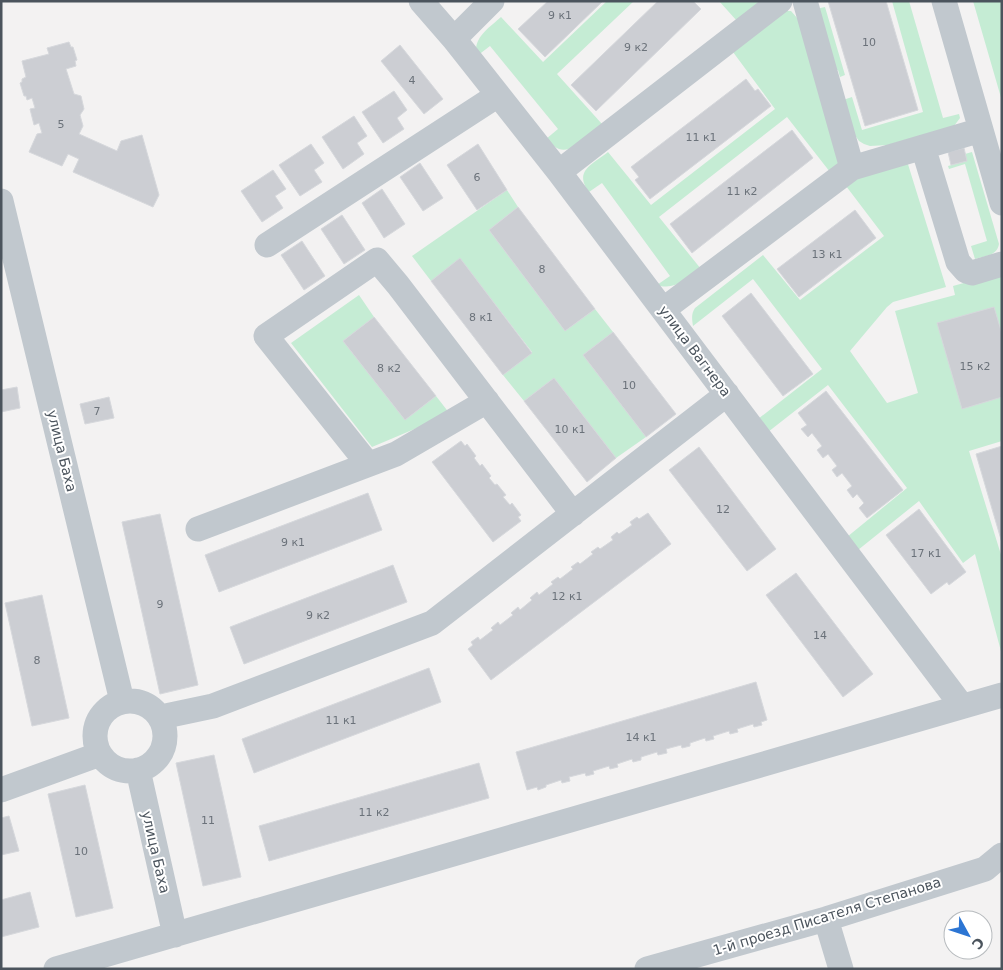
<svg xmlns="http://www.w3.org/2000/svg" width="1003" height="970" viewBox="0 0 1003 970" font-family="'DejaVu Sans',sans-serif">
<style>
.green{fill:#c5ecd4}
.building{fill:#ccced3;stroke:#d6d8dc}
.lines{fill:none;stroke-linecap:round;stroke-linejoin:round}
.minor{stroke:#c1c8ce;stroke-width:25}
.labels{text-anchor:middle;stroke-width:4;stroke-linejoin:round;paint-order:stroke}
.number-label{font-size:11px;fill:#6b727a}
.street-label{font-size:14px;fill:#4b545d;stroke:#fff}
</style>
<rect width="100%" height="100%" fill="#f3f2f2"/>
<path class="green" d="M607 1H634L557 74 602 124C591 132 574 154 559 149 554 147 550 143 546 139L558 129 490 46 477 56C472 38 489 28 501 17L543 62Z
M719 1H763L737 21Z
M892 1H909L943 118 959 114 960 118 954 126 888 145 870 146 864 144 859 141 854 134 843 100 852 97 862 130 923 112Z
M973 1H1002V101Z
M825 7 845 75 840 77 838 70 834 71 816 9Z
M786 11H791L798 19 839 163 830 172 787 117 659 217 701 269C687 278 675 291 657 285L670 276 602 183 589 192C573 171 593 164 608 152L651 205 775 109 733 52Z
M972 152 999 244C997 256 985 256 975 259L971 246 987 241 965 164 949 169 948 166 966 161 965 154Z
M907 161 946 287 893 302 887 307 850 351 887 403 918 393 895 311 955 295 953 286 996 274 1002 275V441L969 451 1002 558V655L975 554 963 563 919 501 858 550 847 537 907 488 828 385 768 432 758 419 822 369 753 279 693 326C692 319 691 314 695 308L763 255 800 300 884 236 846 186 858 177Z
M507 190 518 207 489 230 565 331 595 309 613 332 583 355 646 437 616 458 554 378 524 401 503 375 532 352 460 259 431 281 412 256Z
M359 295 374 317 343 341 405 420 436 396 450 414 372 447 291 343Z"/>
<path class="building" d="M548 1H603L545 57 518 29Z
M658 1H693L701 9 596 111 571 85Z
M828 1H886L918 110 865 126Z
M69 42 71 47H73L77 60 75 61 76 66 66 69 74 94 81 96 84 109 80 115 83 126 79 134 117 151 121 141 142 135 159 195 153 207 73 172 79 159 68 154 62 166 29 152 37 134 42 133 39 123 34 125 30 109 35 108 32 98 27 100 26 96H24L20 83 22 82V79L26 77 22 61 49 54 47 48Z
M400 45 443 99 424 114 381 61Z
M746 79 755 91 758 89 771 106 650 199 635 180 639 177 631 167Z
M394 91 407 110 397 118 404 129 383 143 362 112Z
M354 116 367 136 357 143 364 154 343 169 322 137Z
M792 130 813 158 692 253 670 224Z
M311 144 324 163 314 170 322 182 300 196 279 165Z
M478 144 507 190 477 210 447 165Z
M964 148 967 161 951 165 948 152Z
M420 163 443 198 423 211 400 177Z
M273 170 286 189 275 196 283 208 262 222 241 191Z
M382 189 405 224 384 238 362 203Z
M518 207 595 309 565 331 489 230Z
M855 210 876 238 799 297 777 269Z
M342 215 365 250 344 264 321 229Z
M302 241 325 276 304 290 281 255Z
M460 258 532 353 503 375 431 281Z
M751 293 813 374 783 396 722 316Z
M994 307 1002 334V397L962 409 937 323Z
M374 317 436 396 405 420 343 341Z
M613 332 676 414 646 437 583 355Z
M554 378 616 458 587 482 524 401Z
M17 387 20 408 1 412V390Z
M826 391 903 490 867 518 859 508 864 503 857 494 853 498 847 490 852 486 842 473 837 477 832 470 837 466 828 454 823 458 817 450 822 446 812 433 808 437 801 429 807 425 798 413Z
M109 397 114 418 85 424 80 404Z
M461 441 465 446 467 444 476 456 474 458 480 466 482 464 491 476 489 478 495 485 497 484 506 495 503 497 510 505 512 503 521 515 518 517 521 521 493 542 432 462Z
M1002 446V543L976 454Z
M699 447 776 549 747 571 669 470Z
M368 493 382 530 219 592 205 555Z
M919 509 966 572 949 585 947 582 931 594 886 535Z
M648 513 671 544 491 680 468 649 473 645 471 642 478 637 480 640 493 630 491 628 498 622 500 625 513 615 511 613 518 607 520 610 532 600 530 598 537 592 539 595 553 584 551 582 558 577 560 579 573 569 571 567 578 562 580 564 593 554 591 552 598 547 600 549 613 540 611 537 617 532 619 534 632 525 630 522 637 517 639 519Z
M160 514 198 685 160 694 122 522Z
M393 565 407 602 244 664 230 627Z
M796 573 873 674 843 697 766 595Z
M42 595 69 718 32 726 5 603Z
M429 668 441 702 254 773 242 739Z
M756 682 767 720 761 722 762 725 754 727 753 724 737 729 738 732 730 734 729 731 713 736 714 739 706 741 705 738 690 743V746L682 748 681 745 666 749 667 753 658 755 657 752 641 757V760L633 762 632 759 617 764 618 767 610 769 609 766 593 771 594 774 586 776 585 773 569 777 570 781 562 783 561 780 546 785V787L538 790 537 787 527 790 516 752Z
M214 755 241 877 203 886 176 763Z
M479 763 489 798 269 861 259 826Z
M85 785 113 908 76 917 48 794Z
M9 816 19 851 1 855V818Z
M30 892 39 927 1 937V900Z"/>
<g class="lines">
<path class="minor" d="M421 1 454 39 559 172 962 706
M944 1 1002 203
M454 39 492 1
M923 147 958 262 966 271 972 273 1002 264
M852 168 981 130
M559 172 780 1
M1 201 122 701
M267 245 498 95
M664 309 852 168 805 1
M368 464 266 336 377 260 398 285 573 514
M198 529 396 454 487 401
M95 736a35 35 0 1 1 70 0a35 35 0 1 1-70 0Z
M161 717 213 706 432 623 727 394
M138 770 175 935
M1 790 100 754
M826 919 841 969
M56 969 1002 695
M647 969 826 919 985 869 1002 855"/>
</g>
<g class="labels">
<g class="number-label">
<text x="560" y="19">9 к1</text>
<text x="869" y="46">10</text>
<text x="636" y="51">9 к2</text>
<text x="412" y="84">4</text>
<text x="61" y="128">5</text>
<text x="701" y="141">11 к1</text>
<text x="477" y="181">6</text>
<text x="742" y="195">11 к2</text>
<text x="827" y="258">13 к1</text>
<text x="542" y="273">8</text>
<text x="481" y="321">8 к1</text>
<text x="975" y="370">15 к2</text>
<text x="389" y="372">8 к2</text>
<text x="629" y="389">10</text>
<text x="97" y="415">7</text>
<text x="570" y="433">10 к1</text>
<text x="723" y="513">12</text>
<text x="293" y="546">9 к1</text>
<text x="926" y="557">17 к1</text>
<text x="567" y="600">12 к1</text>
<text x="160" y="608">9</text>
<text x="318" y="619">9 к2</text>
<text x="820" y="639">14</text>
<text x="37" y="664">8</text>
<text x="341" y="724">11 к1</text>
<text x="641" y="741">14 к1</text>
<text x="374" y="816">11 к2</text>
<text x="208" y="824">11</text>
<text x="81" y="855">10</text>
</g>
<g class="street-label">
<text transform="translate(695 351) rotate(53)" y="5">улица Вагнера</text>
<text transform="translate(62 451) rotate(76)" y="5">улица Баха</text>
<text transform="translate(156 852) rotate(77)" y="5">улица Баха</text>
<text transform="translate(827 916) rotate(-17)" y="5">1-й проезд Писателя Степанова</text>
</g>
</g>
<rect width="1003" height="970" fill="none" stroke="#4b545d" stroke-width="5"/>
<g transform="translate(968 935) rotate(130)"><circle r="24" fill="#ffffff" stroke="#b7bbbe"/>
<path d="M0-4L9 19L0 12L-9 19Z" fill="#2c75d3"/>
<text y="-8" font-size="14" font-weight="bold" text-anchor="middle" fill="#4b545d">С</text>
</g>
</svg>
